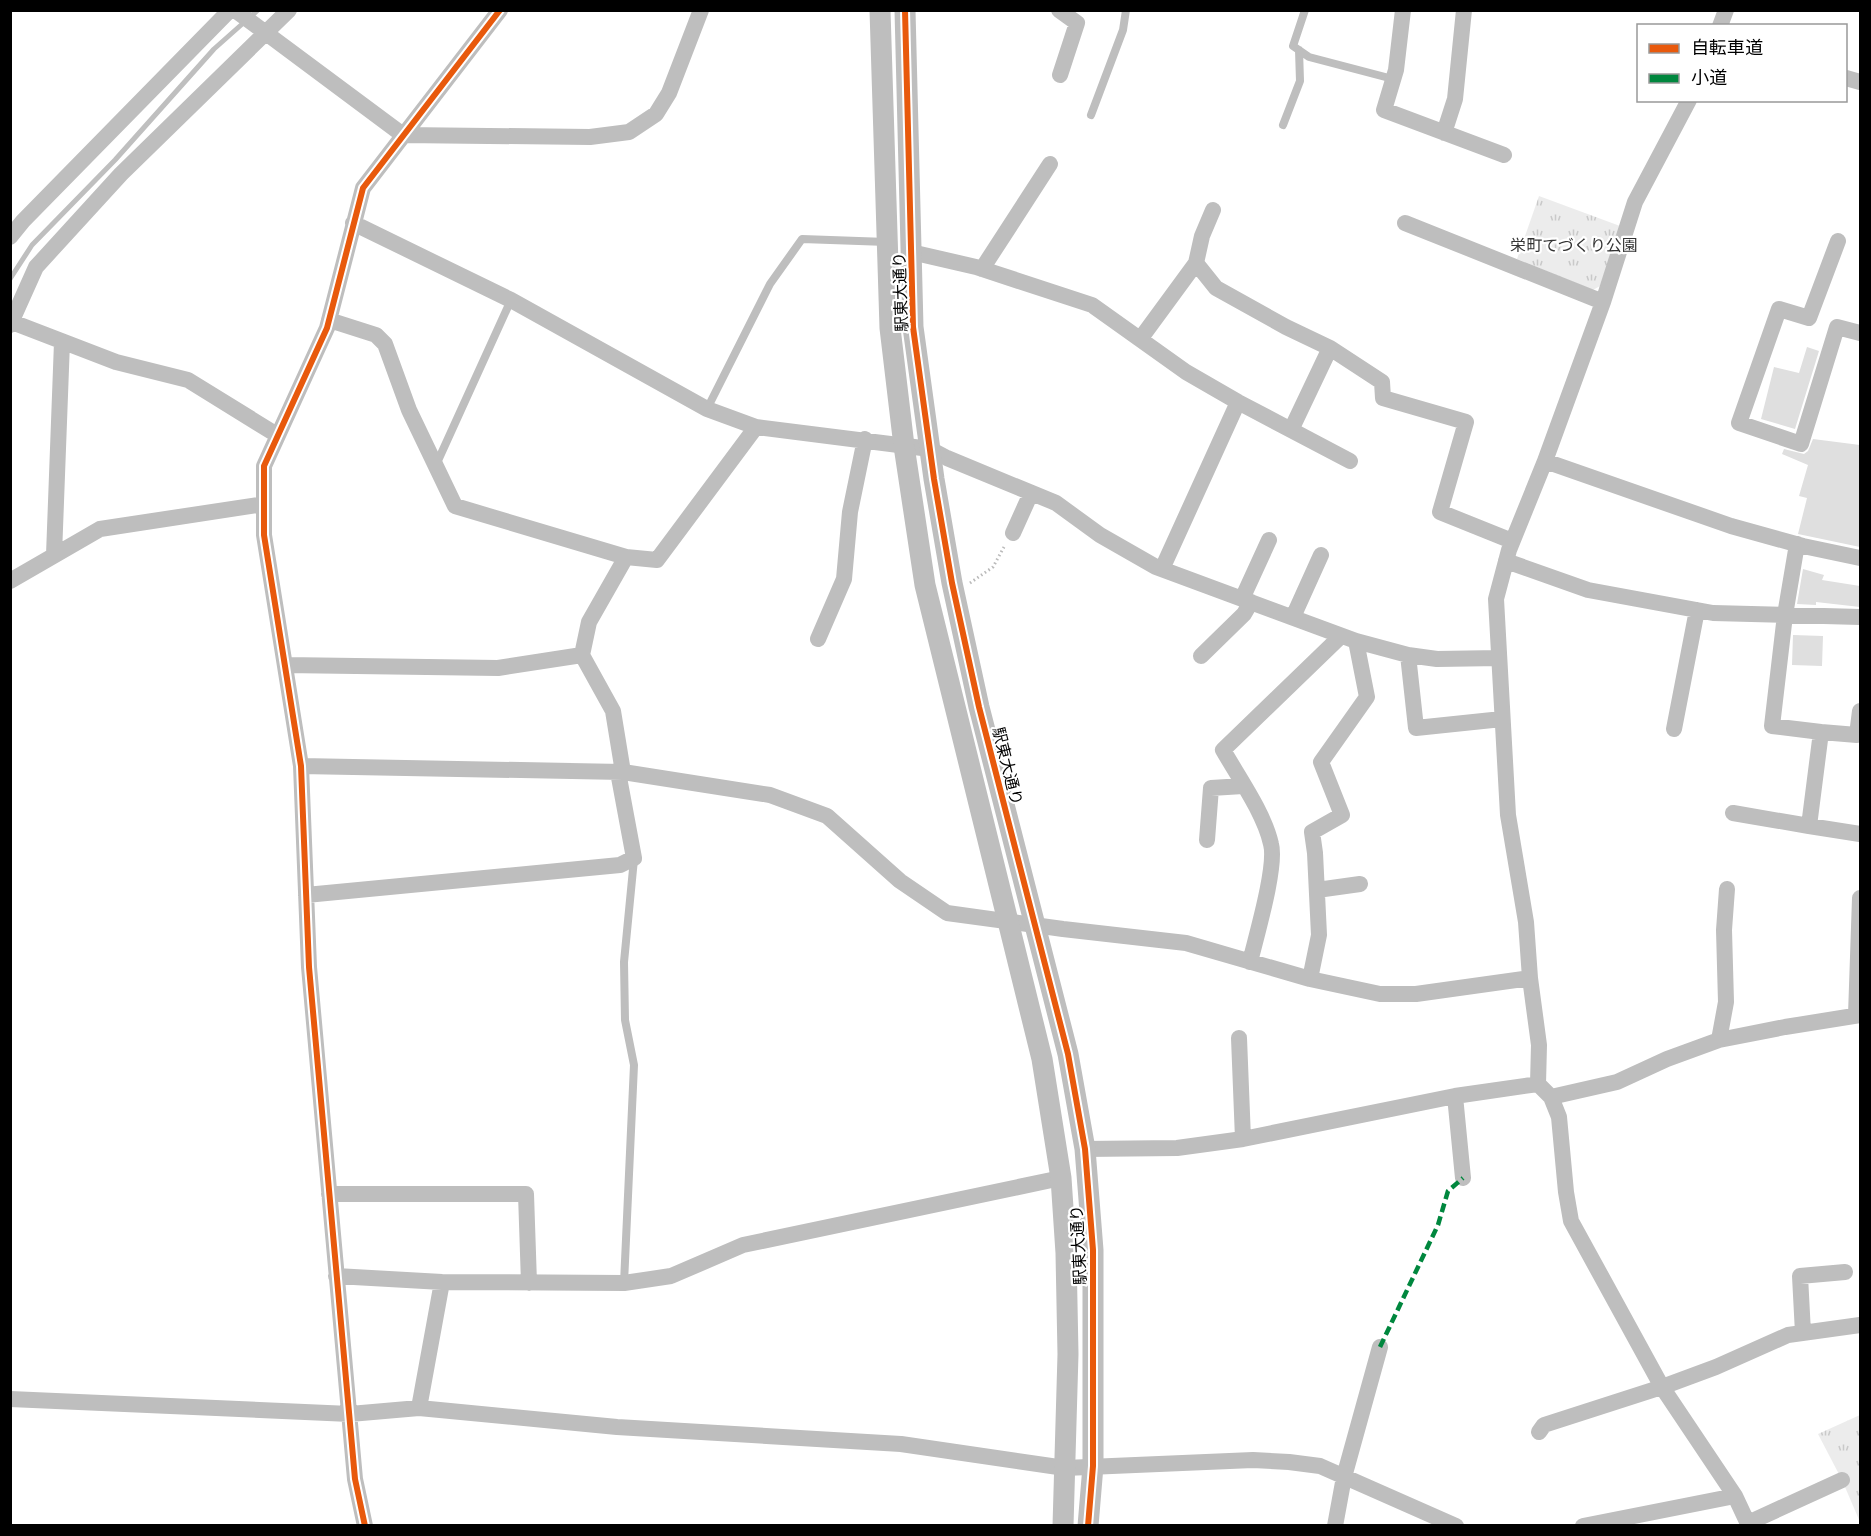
<svg xmlns="http://www.w3.org/2000/svg" width="1871" height="1536" viewBox="0 0 1871 1536" font-family="'DejaVu Sans','Noto Sans JP',sans-serif">
<style>
.park{fill:url(#park-tufts)}
.lines{fill:none;stroke-linecap:round;stroke-linejoin:round}
.stream{stroke:#bfbfbf;stroke-width:5}
.building{fill:#dfdfdf}
.path{stroke:#b9b9b9;stroke-width:3;stroke-dasharray:1.5 3;stroke-linecap:butt}
.service{stroke:#bebebe;stroke-width:8}
.minor{stroke:#bebebe;stroke-width:16}
.tertiary{stroke:#bebebe;stroke-width:21}
.quiet{stroke:#00873e;stroke-width:4.5;stroke-dasharray:9 4.5;stroke-linecap:butt}
.cycleway-casing{stroke:#fff;stroke-width:10}
.cycleway{stroke:#e8590c;stroke-width:6}
.labels{text-anchor:middle;stroke-width:4.5;stroke-linejoin:round;paint-order:stroke}
.park-label{font-size:16px;fill:#333;stroke:#fff}
.street-label{font-size:16px;fill:#000;stroke:#fff}
</style>
<defs>
<pattern id="park-tufts" width="24" height="20" patternUnits="userSpaceOnUse" patternTransform="scale(1.5)"><rect width="24" height="20" fill="#ececec"/><path d="M3 7l-1-3M5 7V3M7 7l1-3M15 17l-1-3M17 17v-4M19 17l1-3" fill="none" stroke="#c9c9c9"/></pattern>
</defs>
<rect width="100%" height="100%" fill="#fff"/>
<path class="park" d="M1539 196 1620 226 1600 286 1593 290 1517 259Z
M1860 1415V1522L1842 1480 1818 1434Z"/>
<g class="lines">
<path class="stream" d="M10 279 32 245 115 160 214 49 258 10"/>
</g>
<path class="building" d="M1807 347 1819 351 1795 429 1761 419 1774 367 1799 373Z
M1813 439 1860 445V547L1798 534 1807 498 1799 496 1808 465 1782 454 1784 449 1804 454 1808 451Z
M1803 569 1824 575 1822 580 1860 586V607L1816 602V605L1797 604Z
M1793 635 1823 636 1822 666 1792 665Z"/>
<g class="lines">
<path class="path" d="M970 583 993 567 1004 547"/>
<path class="service" d="M1305 10 1293 46 1309 57 1393 79
M1091 115 1123 30 1126 10
M1283 125 1300 81 1299 50
M707 409 770 284 802 239 887 242
M436 465 511 300
M624 1283 634 1065 625 1020 624 962 634 859"/>
<path class="minor" d="M235 10 403 135 590 137 629 132 656 114 669 93 701 10
M1059 10 1077 23 1060 75
M1403 10 1396 70 1384 110 1504 155
M1720 26 1726 10
M1846 78 1860 82
M1689 100 1635 202 1603 302 1545 461 1509 550 1496 599 1508 815 1526 922 1530 978 1539 1045 1538 1084 1551 1097 1559 1117 1566 1192 1571 1221 1662 1387 1735 1496 1749 1526
M1444 133 1455 99 1464 10
M1213 210 1202 236 1196 263 1216 288 1286 327 1330 348 1382 382 1383 398 1466 422 1440 512 1512 541
M353 223 511 300 707 409 756 427 930 449 947 458 1056 503 1100 535 1156 567 1356 641 1408 655 1437 659 1499 658
M1405 223 1603 302
M10 237 23 221 230 10
M1838 241 1809 318 1779 309 1739 423 1801 444 1837 327 1860 333
M911 252 976 267 1092 305 1186 372 1238 402 1350 461
M982 269 1050 164
M329 320 376 335 385 344 409 410 455 506 626 557
M12 322 116 362 188 380 277 435
M10 325 36 267 121 174 289 10
M1141 338 1196 263
M1291 430 1330 348
M1545 461 1731 526 1803 546 1860 558
M1013 533 1031 493
M1797 544 1785 615 1772 726 1821 732
M54 555 62 342
M1506 561 1588 590 1713 613 1860 617
M1162 569 1238 402
M10 581 100 529 264 504
M1242 599 1269 540
M1293 617 1321 555
M818 639 844 579 850 512 865 439
M1408 655 1416 728 1502 719
M1201 656 1244 614 1251 602
M285 665 498 668 582 655
M1860 711 1857 735 1821 732 1809 826 1860 834
M1674 729 1697 610
M301 766 623 772 770 795 827 816 900 881 947 913 1063 929 1186 943 1310 979 1380 994H1416L1530 978
M623 772 613 711 582 655 589 622 626 557 657 560 756 427
M1733 813 1809 826
M1207 840 1211 788 1243 786
M1317 890 1360 884
M306 895 620 865 634 858 618 772
M1250 962C1256 937 1277 866 1271 844 1264 813 1239 778 1223 750L1341 636
M1310 979 1319 935 1315 853 1312 832 1342 815 1321 762 1367 697 1356 641
M1856 1015 1860 898
M1239 1038 1243 1139
M1719 1040 1726 1002 1724 930 1727 889
M1455 1096 1463 1178
M1551 1097 1617 1082 1667 1059 1719 1040 1785 1027 1860 1015
M1085 1149 1177 1148 1243 1139 1455 1096 1538 1084
M329 1194H526L529 1283
M336 1276 442 1282 624 1283 671 1276 743 1245 1061 1178
M1803 1333 1800 1276 1845 1272
M10 1399 350 1414 419 1408 617 1427 901 1444 1065 1468 1253 1460 1289 1462 1320 1466 1456 1526
M419 1408 442 1282
M1539 1432 1544 1425 1662 1387 1716 1367 1788 1335 1860 1325
M1748 1523 1842 1480
M365 1526 355 1479 309 967 301 766 264 535V466L327 328 363 188 500 10
M1335 1526 1344 1477 1380 1347
M1583 1526 1735 1496"/>
<path class="tertiary" d="M880 10 890 328 904 446 925 585 1042 1059 1061 1178 1066 1253 1068 1354 1063 1526
M905 10 913 327 934 479 952 583 979 707 1068 1054 1085 1149 1093 1250V1466L1088 1526"/>
<path class="quiet" d="M1380 1347 1438 1225 1448 1191 1463 1178"/>
<g class="cycleway-casing">
<path id="cycleway" d="M905 10 913 327 934 479 952 583 979 707 1068 1054 1085 1149 1093 1250V1466L1088 1526
M365 1526 355 1479 309 967 301 766 264 535V466L327 328 363 188 500 10"/>
</g>
<use href="#cycleway" class="cycleway"/>
</g>
<g class="labels">
<g class="park-label">
<text x="1574" y="251">栄町てづくり公園</text>
</g>
<g class="street-label">
<text transform="translate(900 292) rotate(-92)" y="6">駅東大通り</text>
<text transform="translate(1008 766) rotate(76)" y="6">駅東大通り</text>
<text transform="translate(1078 1245) rotate(-93)" y="6">駅東大通り</text>
</g>
</g>
<rect width="1871" height="1536" fill="none" stroke="#000000" stroke-width="24"/>
<rect x="1637" y="24" width="210" height="78" fill="#ffffff" stroke="#999999" stroke-width="1.5"/>
<rect x="1649" y="44" width="30" height="9" fill="#e8590c" stroke="#999999" stroke-width="1.5"/>
<text x="1691" y="54" font-size="18" fill="#000000">自転車道</text>
<rect x="1649" y="74" width="30" height="9" fill="#00873e" stroke="#999999" stroke-width="1.5"/>
<text x="1691" y="84" font-size="18" fill="#000000">小道</text>
</svg>
